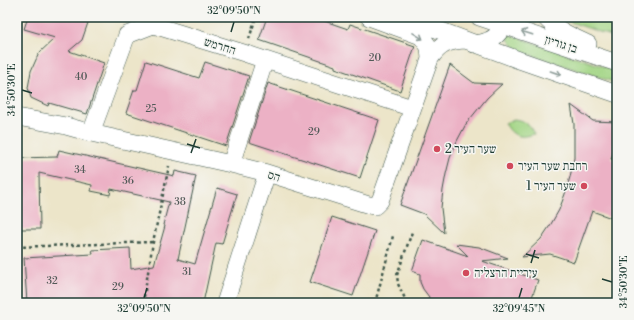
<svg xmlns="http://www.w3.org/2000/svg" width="634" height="320" viewBox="0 0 634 320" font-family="'Libre Bodoni','Frank Ruhl Libre',serif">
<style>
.green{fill:#a3d585;stroke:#61895c}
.building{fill:#ecb1c5}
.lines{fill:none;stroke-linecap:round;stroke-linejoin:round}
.minor-casing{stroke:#3e564a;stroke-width:18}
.path{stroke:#3e564a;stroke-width:2.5;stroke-dasharray:3 3;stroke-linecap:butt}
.minor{stroke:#fff;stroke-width:17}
.oneway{stroke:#8f9e9a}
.ticks{fill:none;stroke:#1f3d34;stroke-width:1.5}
.poi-dot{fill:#d1495b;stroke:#f6f6f2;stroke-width:1.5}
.labels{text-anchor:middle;stroke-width:3;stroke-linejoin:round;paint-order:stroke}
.number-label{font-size:10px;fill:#525a58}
.street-label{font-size:12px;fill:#1f3d34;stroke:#f6f6f2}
.poi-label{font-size:12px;fill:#1f3d34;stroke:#f6f6f2;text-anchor:start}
.neatline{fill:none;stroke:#1f3d34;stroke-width:1.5}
.ticks-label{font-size:10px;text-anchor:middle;fill:#1f3d34}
</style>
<rect width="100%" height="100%" fill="#f6f6f2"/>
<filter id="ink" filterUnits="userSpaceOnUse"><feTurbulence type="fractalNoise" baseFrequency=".025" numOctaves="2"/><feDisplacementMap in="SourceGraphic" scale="8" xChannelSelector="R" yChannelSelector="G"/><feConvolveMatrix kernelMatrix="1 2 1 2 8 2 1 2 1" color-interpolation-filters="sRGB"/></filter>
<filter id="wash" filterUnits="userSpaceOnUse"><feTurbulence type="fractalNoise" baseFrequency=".012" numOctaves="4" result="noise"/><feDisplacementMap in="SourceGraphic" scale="16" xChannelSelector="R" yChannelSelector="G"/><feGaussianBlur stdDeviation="0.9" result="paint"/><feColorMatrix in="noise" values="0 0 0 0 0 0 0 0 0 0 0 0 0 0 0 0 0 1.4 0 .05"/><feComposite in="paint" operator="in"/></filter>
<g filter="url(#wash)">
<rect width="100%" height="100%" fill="#ece5c9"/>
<path class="green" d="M556 17H617V38Z
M505 33 617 71V83L522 52C513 47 509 42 505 33Z
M514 119C526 121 529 124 534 134 520 139 512 136 505 123Z"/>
<g id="blocks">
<path class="building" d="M28 17H90L82 40 69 51 104 63 87 114 49 103 48 106 31 98 28 88 31 71 39 53 55 38 24 29Z
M267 17H313L348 29 350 24 415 46 400 91 335 68V66L259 40Z
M146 61 199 78 205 62 249 76 226 146 126 113 134 90H137Z
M450 65 474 83 502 84 487 98 466 124 457 141 450 158 446 174 443 190 441 208 444 233 424 214 400 205Z
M268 83 379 120 360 178 249 142Z
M571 105 593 121 617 122V140L611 159 617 160V220L592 211 574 262 550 254 522 257 541 239 551 224 559 210 565 194 570 177 574 158V124Z
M59 150 174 176 175 171 196 176 178 259 195 264 217 188 237 194 222 244 216 243 203 303H27L24 258 93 254 92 250 130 248 131 269 154 265 165 226 163 225 169 202 111 189 110 195 101 193 91 191 92 185 39 173 40 229H17V158L57 157Z
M332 217 375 231 353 296 310 282Z
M423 240 468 256 456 244 479 247 508 258 482 261 538 280 530 303H428L429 297 423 289 420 282V274L412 271Z"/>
</g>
</g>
<g filter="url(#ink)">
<use href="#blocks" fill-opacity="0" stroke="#3e564a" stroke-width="1"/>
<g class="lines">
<g class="minor-casing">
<path id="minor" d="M369 17 421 36 429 47 430 59
M404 17 519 60 617 94
M479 17 617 63
M545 17C556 30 573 37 588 44
M474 44C479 43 483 43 487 41 497 38 505 26 508 17
M17 117 66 126 91 133 231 164 267 173 369 205 375 206 380 201 430 59C439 45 448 41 464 40
M91 133 127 35 153 25 244 53 412 108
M231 164 265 60
M225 303 267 173"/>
</g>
<path class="path" d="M611 17 617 19
M249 39 256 17
M17 247 153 242
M143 303 153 242 169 166
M375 303 393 236
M407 303 398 284 397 275 412 232"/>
<use href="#minor" class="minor"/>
</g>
<defs><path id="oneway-shaft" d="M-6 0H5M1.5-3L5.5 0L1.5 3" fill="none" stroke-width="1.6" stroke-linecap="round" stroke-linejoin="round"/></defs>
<g class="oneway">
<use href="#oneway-shaft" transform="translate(527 33) rotate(-162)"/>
<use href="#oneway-shaft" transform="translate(418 36) rotate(32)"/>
<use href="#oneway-shaft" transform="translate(556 73) rotate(19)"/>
</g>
</g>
<path class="ticks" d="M231 32 234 22M22 90 32 93M187 144 200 148M191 153 196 139M526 254 539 258M531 263 535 250M602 279 612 282M144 298 147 288M519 298 522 288"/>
<g class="poi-dot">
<circle cx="437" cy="149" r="4"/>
<circle cx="510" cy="166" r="4"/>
<circle cx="584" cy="186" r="4"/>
<circle cx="466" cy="273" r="4"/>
</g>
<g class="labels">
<g class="number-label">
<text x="375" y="61">20</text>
<text x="81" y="80">40</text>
<text x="151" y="112">25</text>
<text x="314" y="135">29</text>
<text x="80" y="173">34</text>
<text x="128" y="184">36</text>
<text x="180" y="205">38</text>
<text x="187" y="275">31</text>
<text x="52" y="284">32</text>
<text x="118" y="290">29</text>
</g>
<g class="street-label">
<text transform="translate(561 44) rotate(18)" y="4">בן גוריון</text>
<text transform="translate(220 46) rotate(17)" y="4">החרמש</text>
<text transform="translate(274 176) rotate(17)" y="4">הס</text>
</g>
<g class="poi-label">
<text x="445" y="153">שער העיר 2</text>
<text x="518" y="170">רחבת שער העיר</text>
<text x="576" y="190" text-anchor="end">שער העיר 1</text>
<text x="474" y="277">עיריית הרצליה</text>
</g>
</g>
<rect width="634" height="320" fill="none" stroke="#f6f6f2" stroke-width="44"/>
<rect x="22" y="22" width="590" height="276" class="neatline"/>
<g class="ticks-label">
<text x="234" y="14">32°09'50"N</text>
<text transform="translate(11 90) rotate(-90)" y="4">34°50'30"E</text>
<text transform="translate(623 282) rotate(-90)" y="4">34°50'30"E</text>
<text x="144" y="312">32°09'50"N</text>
<text x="519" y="312">32°09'45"N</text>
</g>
</svg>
